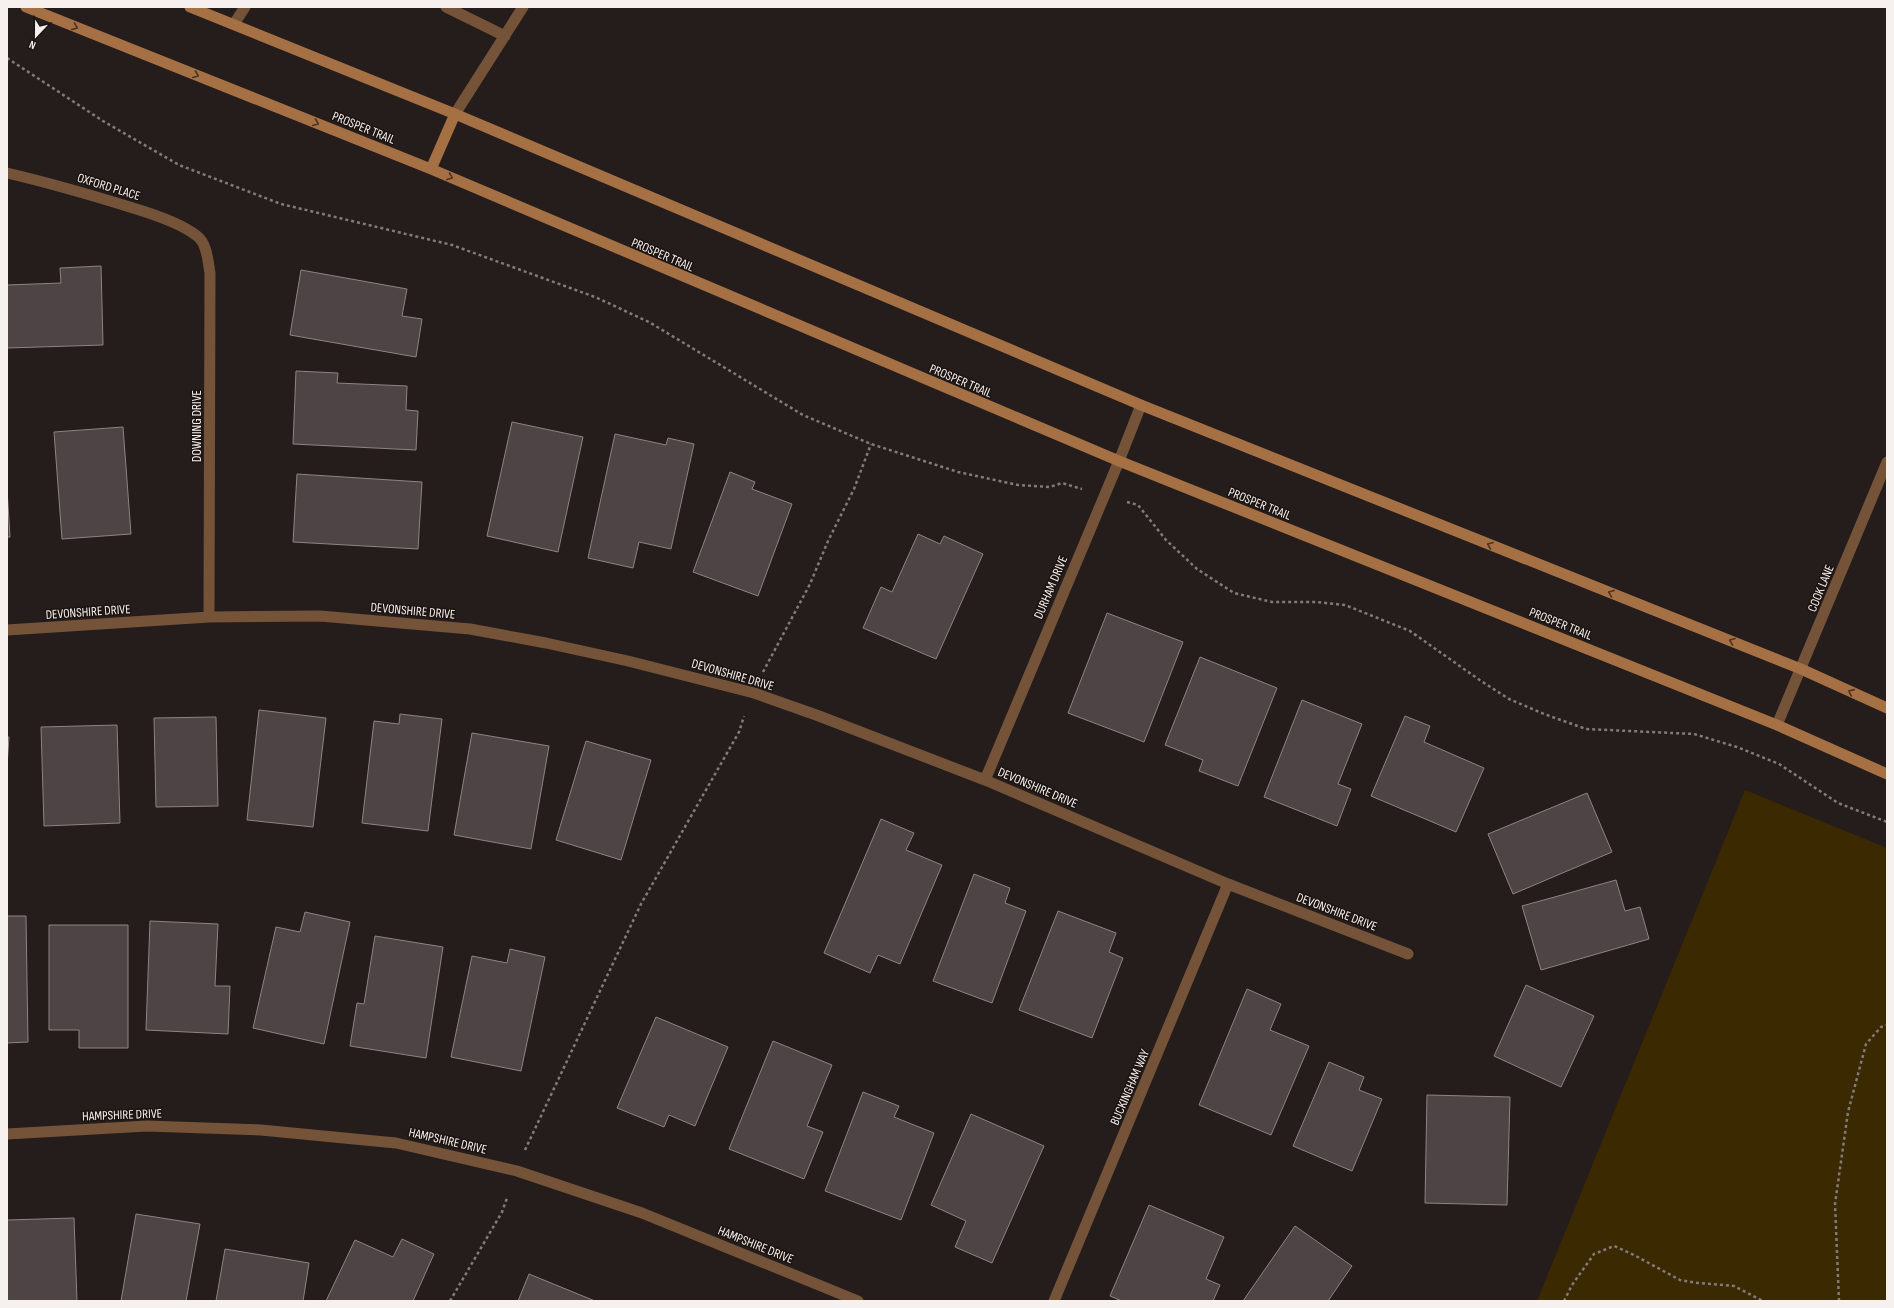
<svg xmlns="http://www.w3.org/2000/svg" width="1894" height="1308" viewBox="0 0 1894 1308" font-family="'Sofia Sans Condensed',sans-serif">
<style>
.green{fill:#3b2901}
.building{fill:#4e4445;stroke:#8f8384}
.lines{fill:none;stroke-linecap:round;stroke-linejoin:round}
.path{stroke:#827b79;stroke-width:2.5;stroke-dasharray:3 3;stroke-linecap:butt}
.service{stroke:#755339;stroke-width:11}
.minor{stroke:#755339;stroke-width:11}
.secondary{stroke:#a67045;stroke-width:11}
.oneway{stroke:#4c3423}
.labels{text-anchor:middle;stroke-width:3;stroke-linejoin:round;paint-order:stroke}
.street-label{font-size:13px;fill:#f6f0ee;stroke:#1c1411}
</style>
<rect width="100%" height="100%" fill="#251d1b"/>
<path class="green" d="M1745 790 1887 848V1301H1537Z"/>
<path class="building" d="M101 266 103 345 7 348V285L61 283 60 268Z
M301 270 407 289 402 316 422 319 416 357 290 335Z
M296 371 338 373 337 383 407 386 406 410 418 411 416 450 293 444Z
M512 422 583 437 558 552 487 536Z
M123 427 131 534 62 539 54 432Z
M615 434 666 445 668 438 694 444 671 549 639 542 633 568 588 558Z
M730 472 755 482 752 489 792 504 758 596 693 572Z
M297 474 422 482 418 549 293 542Z
M7 489 10 537H7Z
M918 534 940 544 944 536 983 554 936 659 863 628 881 587 892 592Z
M1107 613 1183 642 1144 742 1068 713Z
M1200 657 1277 688 1238 786 1199 771 1203 760 1165 745Z
M1302 700 1362 724 1338 784 1351 789 1337 826 1264 797Z
M259 710 326 718 313 827 247 820Z
M400 714 442 719 428 831 362 823 374 721 399 724Z
M1405 716 1430 726 1424 742 1484 768 1456 832 1371 796Z
M216 717 218 806 156 807 154 718Z
M117 725 120 823 44 826 41 727Z
M472 733 549 746 531 849 454 835Z
M7 737H9L7 766Z
M586 741 651 760 621 860 556 840Z
M1587 793 1612 852 1513 894 1488 834Z
M881 819 914 833 906 850 942 865 900 964 878 955 870 973 824 953Z
M974 874 1010 888 1005 903 1026 911 992 1003 933 981Z
M1616 880 1625 911 1640 907 1649 939 1541 970 1522 906Z
M1058 911 1116 933 1109 952 1123 958 1092 1038 1019 1010Z
M305 912 350 922 324 1044 253 1028 276 927 300 932Z
M7 916H26L28 1042 7 1043Z
M150 921 218 924 215 986H230L228 1034 146 1030Z
M49 925H128V1048H79V1030H49Z
M375 936 443 947 426 1058 350 1046 357 1003 364 1004Z
M510 949 545 957 521 1071 451 1057 472 956 507 963Z
M1526 985 1594 1016 1561 1087 1494 1056Z
M1247 989 1281 1004 1270 1030 1309 1046 1271 1135 1199 1105Z
M656 1017 728 1047 695 1126 669 1115 664 1127 617 1108Z
M773 1041 832 1065 807 1126 823 1132 804 1179 729 1149Z
M1329 1062 1364 1077 1359 1090 1382 1099 1352 1171 1293 1146Z
M863 1092 899 1106 894 1117 934 1133 901 1220 825 1191Z
M1427 1095 1510 1097 1507 1205 1425 1203Z
M971 1114 1044 1146 992 1263 955 1247 966 1221 931 1205Z
M1149 1205 1224 1237 1206 1279 1220 1285 1213 1301H1122L1110 1296Z
M136 1214 200 1224 186 1301H121Z
M74 1218 77 1301H7V1220Z
M1295 1226 1352 1266 1328 1301H1243Z
M402 1239 434 1254 413 1301H326L355 1240 393 1257Z
M225 1249 309 1263 303 1301H216Z
M529 1274 595 1301H518Z"/>
<g class="lines">
<path class="path" d="M7 58 103 121 179 165 281 204 452 245 595 297 649 322 803 415 871 444 958 472 1018 485 1050 487 1062 483 1082 489
M1127 502 1138 505 1166 540 1197 569 1234 593 1272 602H1316L1345 605 1410 631 1481 681 1509 699 1544 714 1586 729 1694 734 1737 747 1779 764 1838 803 1887 822
M763 672 810 584 828 541 854 489 871 444
M525 1150 641 904 739 732 744 716
M450 1301 502 1212 507 1198
M1564 1301 1572 1285 1594 1254 1614 1246 1634 1255 1680 1280 1698 1283 1734 1286 1763 1301
M1839 1301 1835 1204 1848 1112 1866 1044 1881 1027 1887 1025"/>
<path class="service" d="M446 7 505 36
M234 24 245 7
M455 114 523 7"/>
<path class="minor" d="M7 173C50 183 91 195 133 208 153 214 181 223 197 236 207 243 208 262 210 273L209 617
M7 630 209 617 320 616 470 629 546 643 628 661 754 693 819 716 985 780 1228 884 1408 954
M1777 725 1887 462
M985 780 1119 461 1141 405
M7 1134 147 1126 261 1130 396 1143 517 1171 642 1213 858 1301
M1054 1301 1228 884"/>
<path class="secondary" d="M26 7 431 169 1119 461 1777 725 1887 774
M190 7 455 114 1141 405 1801 669 1887 708
M431 169 455 114"/>
</g>
<defs><path id="oneway-chevron" d="M-2-3.5L2.5 0L-2 3.5" fill="none" stroke-width="1.6" stroke-linecap="round" stroke-linejoin="round"/></defs>
<g class="oneway">
<use href="#oneway-chevron" transform="translate(75 27) rotate(22)"/>
<use href="#oneway-chevron" transform="translate(196 75) rotate(22)"/>
<use href="#oneway-chevron" transform="translate(316 123) rotate(22)"/>
<use href="#oneway-chevron" transform="translate(450 177) rotate(23)"/>
<use href="#oneway-chevron" transform="translate(1490 545) rotate(-158)"/>
<use href="#oneway-chevron" transform="translate(1611 593) rotate(-158)"/>
<use href="#oneway-chevron" transform="translate(1732 641) rotate(-158)"/>
<use href="#oneway-chevron" transform="translate(1851 692) rotate(-156)"/>
</g>
<g class="labels">
<g class="street-label">
<text transform="translate(364 127) rotate(22)" y="5">PROSPER TRAIL</text>
<text transform="translate(109 186) rotate(17)" y="5">OXFORD PLACE</text>
<text transform="translate(663 254) rotate(23)" y="5">PROSPER TRAIL</text>
<text transform="translate(961 380) rotate(23)" y="5">PROSPER TRAIL</text>
<text transform="translate(196 426) rotate(-90)" y="5">DOWNING DRIVE</text>
<text transform="translate(1260 503) rotate(22)" y="5">PROSPER TRAIL</text>
<text transform="translate(1050 587) rotate(-67)" y="5">DURHAM DRIVE</text>
<text transform="translate(1820 588) rotate(-68)" y="5">COOK LANE</text>
<text transform="translate(413 610) rotate(5)" y="5">DEVONSHIRE DRIVE</text>
<text transform="translate(88 611) rotate(-4)" y="5">DEVONSHIRE DRIVE</text>
<text transform="translate(1561 623) rotate(22)" y="5">PROSPER TRAIL</text>
<text transform="translate(733 674) rotate(16)" y="5">DEVONSHIRE DRIVE</text>
<text transform="translate(1038 787) rotate(23)" y="5">DEVONSHIRE DRIVE</text>
<text transform="translate(1337 911) rotate(21)" y="5">DEVONSHIRE DRIVE</text>
<text transform="translate(1129 1087) rotate(-67)" y="5">BUCKINGHAM WAY</text>
<text transform="translate(122 1114) rotate(-2)" y="5">HAMPSHIRE DRIVE</text>
<text transform="translate(448 1140) rotate(13)" y="5">HAMPSHIRE DRIVE</text>
<text transform="translate(756 1244) rotate(22)" y="5">HAMPSHIRE DRIVE</text>
</g>
</g>
<rect width="1894" height="1308" fill="none" stroke="#f6f0ee" stroke-width="16"/>
<g transform="translate(36 36) rotate(202)" stroke="#1c1411" stroke-width="3" paint-order="stroke">
<path d="M0-3L7 15L0 10L-7 15Z" fill="#f6f0ee"/>
<text y="-6" font-size="11" font-weight="bold" text-anchor="middle" fill="#f6f0ee">N</text>
</g>
</svg>
